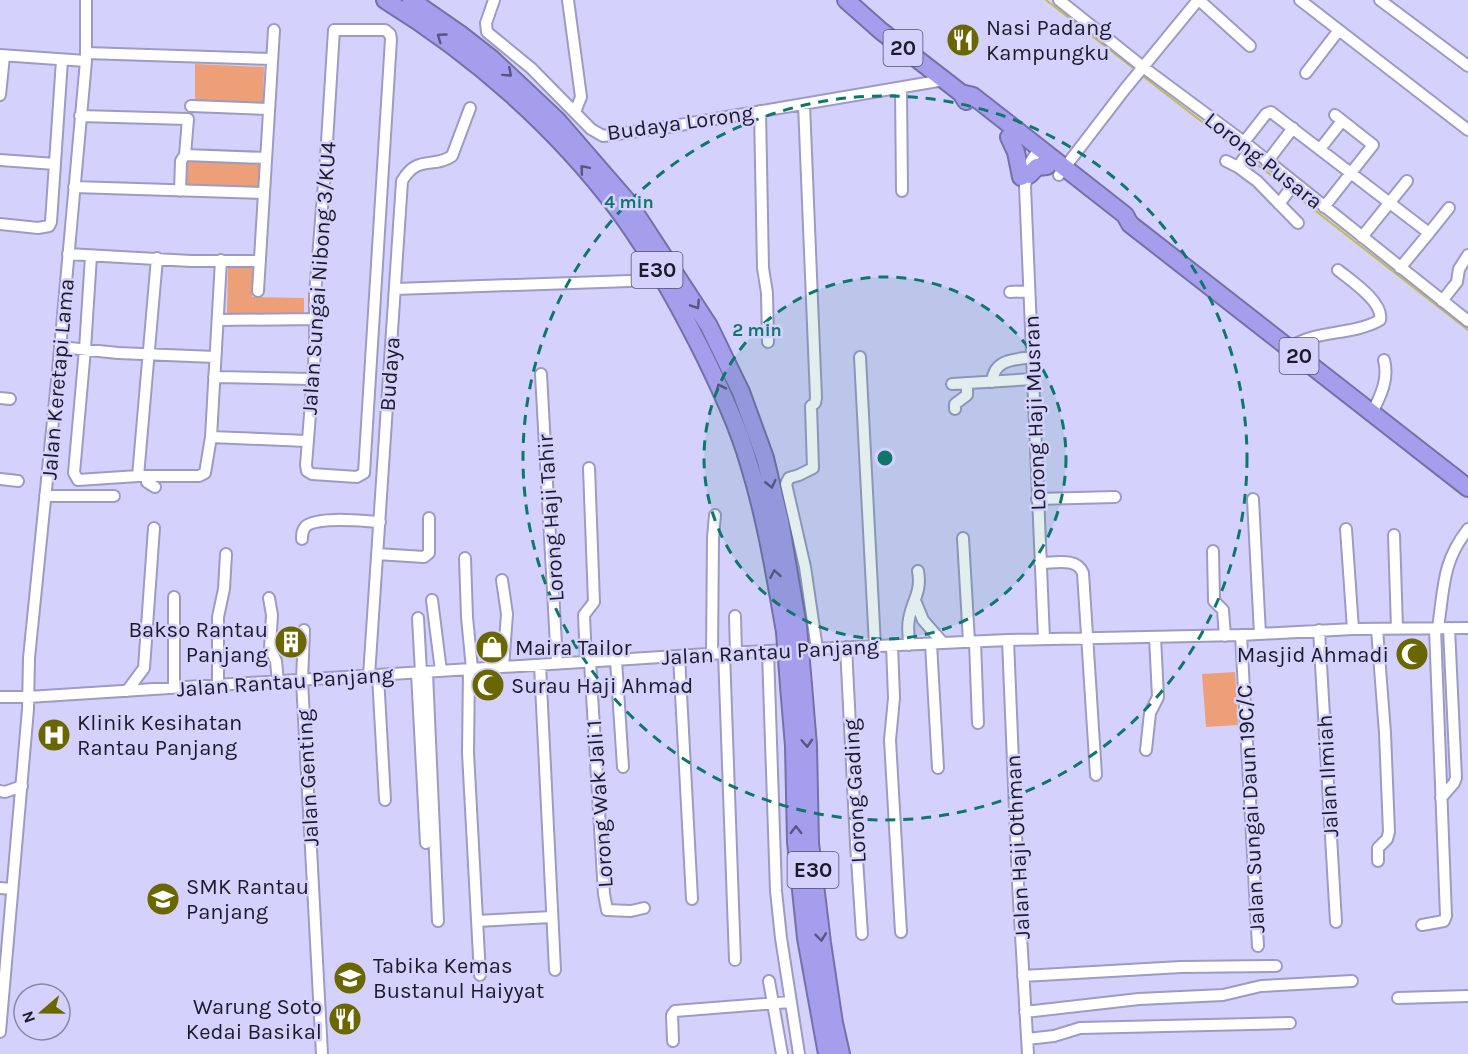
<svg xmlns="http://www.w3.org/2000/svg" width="1468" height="1054" viewBox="0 0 1468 1054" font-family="Karla,sans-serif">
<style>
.green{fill:#ed9f78}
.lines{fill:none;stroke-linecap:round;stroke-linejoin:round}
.stream{stroke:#c0bd4b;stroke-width:2}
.minor-casing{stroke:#9d9ac3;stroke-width:14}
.highway-casing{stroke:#7570a8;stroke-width:20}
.minor{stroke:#fff;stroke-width:10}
.highway{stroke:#a59eed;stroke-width:16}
.highway-bridge-casing{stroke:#7570a8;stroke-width:20;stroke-linecap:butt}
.highway-bridge{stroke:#a59eed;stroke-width:16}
.oneway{stroke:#595581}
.ring{fill:none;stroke:#0f766e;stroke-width:3;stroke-dasharray:10 8}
.labels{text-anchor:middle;stroke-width:5;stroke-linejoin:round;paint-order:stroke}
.shield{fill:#d4d2fd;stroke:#525169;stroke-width:1.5}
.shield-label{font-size:21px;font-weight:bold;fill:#1b1a29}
.poi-label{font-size:22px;fill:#1b1a29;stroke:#d4d2fd;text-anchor:start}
.street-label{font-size:22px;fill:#1b1a29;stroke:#d4d2fd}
.centre{fill:#0f766e;stroke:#d4d2fd;stroke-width:3}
.ring-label{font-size:18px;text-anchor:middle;font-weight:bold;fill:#0f766e;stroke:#d4d2fd;stroke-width:5;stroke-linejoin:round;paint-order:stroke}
</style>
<rect width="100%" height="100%" fill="#d4d2fd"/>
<path class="green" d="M195 64 264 67 263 106 195 103Z
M187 161H259V188L186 186Z
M228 265 253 266 252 297 304 298V316L227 314Z
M1235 672 1238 725 1206 727 1202 674Z"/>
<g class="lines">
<path class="stream" d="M1046 0 1133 68
M1144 77 1241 152
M1251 160 1285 186
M1294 194 1468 330"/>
<g class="minor-casing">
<path id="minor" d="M494 0 486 23 487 32 531 68 591 129 603 136 674 126 944 80
M568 0 581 97 575 112
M1059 0 1143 67 1244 142 1468 321
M1199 0 1250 46
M1300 0 1468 130
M1380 0 1468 66
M334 30H385L390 34 391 39 364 473 357 477 312 474 307 471 306 465 315 351V295L326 158Z
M86 53 272 59
M0 55 86 61
M1306 73 1339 30
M901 88 902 191
M0 95 4 56
M804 104 816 398 815 403 811 406 813 468 799 475 789 478 786 484 805 567 817 649
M191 106 269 109
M760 111 763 268 767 293 768 342
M80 116 188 119 185 155 181 161 180 191
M1244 142 1266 114 1271 112 1429 233 1400 268
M1251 148 1238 167 1257 181 1298 223
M1039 149 1031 161 1025 186 1044 639
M1320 149 1342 121
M185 155 266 158
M0 160 55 164
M1226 161 1238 167
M1267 162 1293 128
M1059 175 1125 89 1198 0
M74 187 263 193
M1279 204 1294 184
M1324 207 1373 145 1335 115
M0 224 38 228 49 226 51 222 62 60
M1429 233 1449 208
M1362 237 1407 181
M68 254 191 261H260
M91 256 85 349 74 473 78 480 138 476H199L205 473 211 437 221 260
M395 289 630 281
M258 291 274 30
M1010 292 1029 291
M1442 301 1457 282 1459 269 1468 255
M218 320 316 319
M60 347 118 353 215 357
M1289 348C1316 329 1352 336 1380 320 1384 302 1350 280 1338 270
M860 357 875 646
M541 374 557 663
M214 377 311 379
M992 382C994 359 1013 360 1032 357
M952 384 1033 379
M0 398 10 399
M955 409V404L967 395V383
M1372 413C1381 395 1389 379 1384 360
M211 437 307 441
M138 476 157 258
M147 477V482L155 487
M0 479 18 481
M45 496H114
M1037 499 1115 497
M1253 499 1260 634
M1346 529 1353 629
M1394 535 1397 628
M963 538 969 642
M302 539C302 534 302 530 306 526 319 516 363 521 380 522
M1213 551 1214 601 1223 610 1225 636
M377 554 424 557 429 553V518
M465 558 467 617 472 669
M1040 563C1055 563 1077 557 1083 573L1096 775
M502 580 507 614 503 667
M174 597V688
M269 598 272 615 270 648 276 661 278 682
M432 600 441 671
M916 603 923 620 943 643
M735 616 736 653
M418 618 421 673
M1438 628C1444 588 1442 562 1468 529
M1377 629 1385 733 1389 832 1387 839 1378 848V861
M304 630 302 681 322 1054
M1319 630 1336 922
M1241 635 1258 946
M1008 640 1018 883 1028 1054
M975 642 978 723
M931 644 938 768
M892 645 894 698 890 740 901 932
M909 645C909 636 907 627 909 619 912 601 922 592 918 571
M846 647 856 844 862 934
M768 652 776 891 781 938 799 1054
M724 653 735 960
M712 654 713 538 715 515
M679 656 692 899
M616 660 623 767
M586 661 584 615 594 602 589 468
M590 661 604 894 607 910 631 911 644 908
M540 665 555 970
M469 669 468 753 480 975
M417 673 426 843
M427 673 438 921
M369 676 402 181C418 154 433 169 452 156L470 108
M378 676 385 800
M218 685V617L224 589 226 554
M127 691 144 668 154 528
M0 697H28L724 653 1008 640 1241 635 1353 629 1468 628
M1146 750 1150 713 1158 697 1155 637
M0 791 5 792 22 786
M1441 798 1454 783 1456 778 1449 628
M0 888 12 889
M477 921 552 917
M1422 925 1444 921 1446 916 1435 628
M1023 976 1181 967 1276 966
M769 981 782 1054
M1398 998 1468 996
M1025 1012 1139 999 1223 995 1261 986 1352 981
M0 1032 28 709 29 658 58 371 86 61V0
M1027 1039 1054 1036 1080 1028 1290 1023
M673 1041 672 1015 675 1011 790 1002"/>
</g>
<g class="highway-casing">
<path id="highway" d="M385 0C474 55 556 127 619 211 652 256 679 305 704 355 721 390 738 426 749 464 766 519 775 575 785 632
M411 0 460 34 492 59 557 120 628 202 709 326 741 392 765 458 780 521 798 627
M846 0 881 31 961 93 966 101
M961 93 973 96 1125 215 1130 224 1468 488
M1009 137 1016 152 1021 177
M1029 175 1037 167 1047 166
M803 685 808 746 810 843 822 943 834 1023 841 1054
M789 686 794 746 796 842 806 938 827 1054"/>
</g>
<use href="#minor" class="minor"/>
<use href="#highway" class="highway"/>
<g class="highway-bridge-casing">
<path id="highway-bridge" d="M798 627 803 685
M785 632 789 686"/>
</g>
<use href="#highway-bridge" class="highway-bridge"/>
</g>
<defs><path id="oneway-chevron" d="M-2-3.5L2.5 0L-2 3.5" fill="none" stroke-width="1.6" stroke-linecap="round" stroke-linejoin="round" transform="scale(1.5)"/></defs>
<g class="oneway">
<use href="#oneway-chevron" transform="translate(441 37) rotate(-144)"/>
<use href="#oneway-chevron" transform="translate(508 73) rotate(42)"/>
<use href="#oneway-chevron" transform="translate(584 169) rotate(-130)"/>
<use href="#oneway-chevron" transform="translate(696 305) rotate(57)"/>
<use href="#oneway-chevron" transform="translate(720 388) rotate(-116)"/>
<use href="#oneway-chevron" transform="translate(771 484) rotate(77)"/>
<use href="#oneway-chevron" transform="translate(775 574) rotate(-100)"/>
<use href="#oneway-chevron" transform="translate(807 743) rotate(87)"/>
<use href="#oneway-chevron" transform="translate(796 830) rotate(-91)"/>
<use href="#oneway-chevron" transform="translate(821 937) rotate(83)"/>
</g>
<circle cx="885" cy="458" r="181" fill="#0f766e" fill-opacity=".12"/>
<g class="ring">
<circle cx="885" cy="458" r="181"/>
<circle cx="885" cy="458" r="362"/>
</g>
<defs>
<g id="restaurant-disc" transform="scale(1.725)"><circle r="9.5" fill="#6b6700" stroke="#d4d2fd"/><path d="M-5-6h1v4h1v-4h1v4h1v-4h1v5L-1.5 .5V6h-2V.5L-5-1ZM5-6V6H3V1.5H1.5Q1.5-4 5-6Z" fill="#fff"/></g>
<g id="building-disc" transform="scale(1.725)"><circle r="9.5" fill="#6b6700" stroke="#d4d2fd"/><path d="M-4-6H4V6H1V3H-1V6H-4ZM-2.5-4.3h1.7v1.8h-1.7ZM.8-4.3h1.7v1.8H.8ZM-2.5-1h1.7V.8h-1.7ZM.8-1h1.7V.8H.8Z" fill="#fff"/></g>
<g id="shop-disc" transform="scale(1.725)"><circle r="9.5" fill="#6b6700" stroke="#d4d2fd"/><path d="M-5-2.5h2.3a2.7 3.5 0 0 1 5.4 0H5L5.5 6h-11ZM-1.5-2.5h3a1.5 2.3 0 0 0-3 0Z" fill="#fff"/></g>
<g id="mosque-disc" transform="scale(1.725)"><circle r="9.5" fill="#6b6700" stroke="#d4d2fd"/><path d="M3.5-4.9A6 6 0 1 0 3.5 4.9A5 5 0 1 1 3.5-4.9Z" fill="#fff"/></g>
<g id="hospital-disc" transform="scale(1.725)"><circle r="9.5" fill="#6b6700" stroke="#d4d2fd"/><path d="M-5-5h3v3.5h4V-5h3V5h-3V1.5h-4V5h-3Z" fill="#fff"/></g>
<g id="school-disc" transform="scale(1.725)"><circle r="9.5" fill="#6b6700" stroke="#d4d2fd"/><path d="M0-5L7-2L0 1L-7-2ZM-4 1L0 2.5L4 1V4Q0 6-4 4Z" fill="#fff"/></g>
</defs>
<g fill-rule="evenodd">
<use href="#restaurant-disc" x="963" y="40"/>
<use href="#building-disc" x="291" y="642"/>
<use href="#shop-disc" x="492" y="647"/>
<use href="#mosque-disc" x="1412" y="654"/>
<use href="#mosque-disc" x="488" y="685"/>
<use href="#hospital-disc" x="54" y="735"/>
<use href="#school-disc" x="163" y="899"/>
<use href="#school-disc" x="350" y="978"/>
<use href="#restaurant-disc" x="345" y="1019"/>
</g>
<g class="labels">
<g class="shield">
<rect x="883.5" y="30" width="39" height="36" rx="4.5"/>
<rect x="631.5" y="252" width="51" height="36" rx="4.5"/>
<rect x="1279.5" y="338" width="39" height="36" rx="4.5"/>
<rect x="787.5" y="852" width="51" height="36" rx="4.5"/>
</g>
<g class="shield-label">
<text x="903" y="55">20</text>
<text x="657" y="277">E30</text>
<text x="1299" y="363">20</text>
<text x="813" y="877">E30</text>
</g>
<g class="poi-label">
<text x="986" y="35">Nasi Padang<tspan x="986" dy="25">Kampungku</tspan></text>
<text x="268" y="637" text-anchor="end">Bakso Rantau<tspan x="268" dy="25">Panjang</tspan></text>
<text x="515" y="655">Maira Tailor</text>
<text x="1389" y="662" text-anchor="end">Masjid Ahmadi</text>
<text x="511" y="693">Surau Haji Ahmad</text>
<text x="77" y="730">Klinik Kesihatan<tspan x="77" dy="25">Rantau Panjang</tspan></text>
<text x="186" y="894">SMK Rantau<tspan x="186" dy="25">Panjang</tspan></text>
<text x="373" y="973">Tabika Kemas<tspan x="373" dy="25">Bustanul Haiyyat</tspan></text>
<text x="322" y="1014" text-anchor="end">Warung Soto<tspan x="322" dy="25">Kedai Basikal</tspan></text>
</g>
<g class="street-label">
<text transform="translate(680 122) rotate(-8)" y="8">Budaya Lorong</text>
<text transform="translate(1264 160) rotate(38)" y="8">Lorong Pusara</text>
<text transform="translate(318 278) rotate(-86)" y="8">Jalan Sungai Nibong 3/KU4</text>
<text transform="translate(389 374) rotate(-86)" y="8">Budaya</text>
<text transform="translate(57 379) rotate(-85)" y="8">Jalan Keretapi Lama</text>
<text transform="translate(1034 413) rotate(-92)" y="8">Lorong Haji Musran</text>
<text transform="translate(550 518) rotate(-94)" y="8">Lorong Haji Tahir</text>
<text transform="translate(770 651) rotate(-3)" y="8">Jalan Rantau Panjang</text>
<text transform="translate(285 681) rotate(-4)" y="8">Jalan Rantau Panjang</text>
<text transform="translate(1327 776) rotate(-93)" y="8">Jalan Ilmiah</text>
<text transform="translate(307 778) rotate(-93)" y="8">Jalan Genting</text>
<text transform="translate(854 791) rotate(-93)" y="8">Lorong Gading</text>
<text transform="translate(599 804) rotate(-94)" y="8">Lorong Wak Jali 1</text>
<text transform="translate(1250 809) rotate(-93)" y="8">Jalan Sungai Daun 19C/C</text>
<text transform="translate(1017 847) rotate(-93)" y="8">Jalan Haji Othman</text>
</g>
</g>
<circle cx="885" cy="458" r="9" class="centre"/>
<g class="ring-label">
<text x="629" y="208">4 min</text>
<text x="757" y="336">2 min</text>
</g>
<g transform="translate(42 1012) rotate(250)"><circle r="28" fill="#d4d2fd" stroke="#8a88a8" stroke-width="1.5"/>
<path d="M0-4.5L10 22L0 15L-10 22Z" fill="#6b6700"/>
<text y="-9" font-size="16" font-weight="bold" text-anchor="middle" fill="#1b1a29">N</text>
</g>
</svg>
